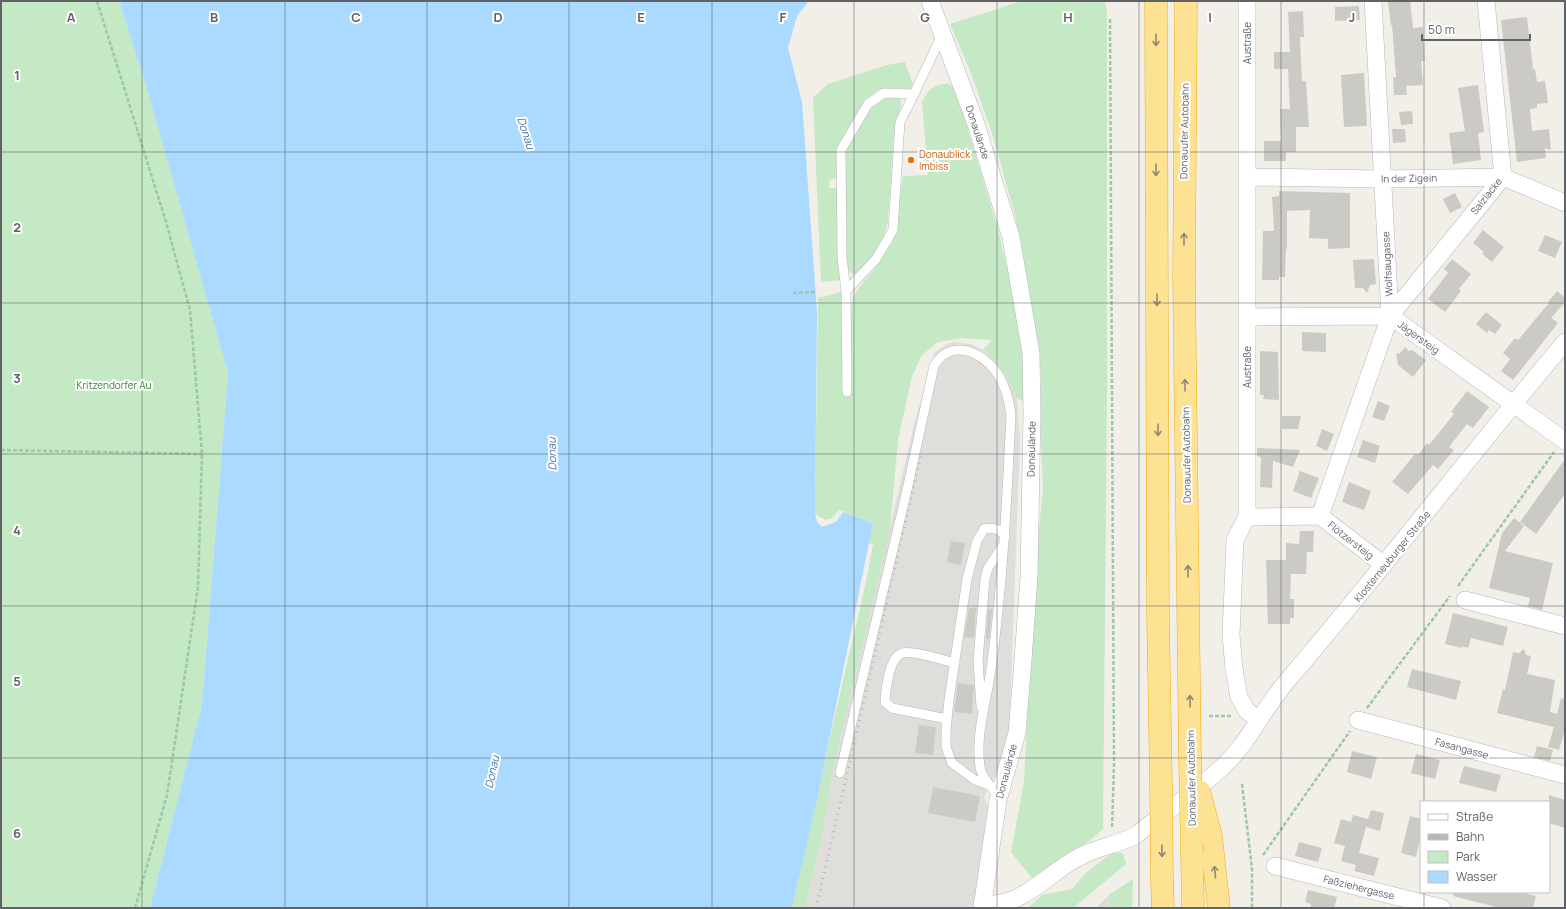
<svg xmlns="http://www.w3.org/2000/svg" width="1566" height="909" viewBox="0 0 1566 909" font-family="Manrope,sans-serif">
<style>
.industrial{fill:#e0deda}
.green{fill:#c5e8c5}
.water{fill:#aadaff}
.building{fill:#cccac5}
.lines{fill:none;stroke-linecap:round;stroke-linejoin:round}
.service-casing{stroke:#b5b8bc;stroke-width:10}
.minor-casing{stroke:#b5b8bc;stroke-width:18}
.motorway-casing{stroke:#f9ab00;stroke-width:23}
.path{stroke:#9cc7a9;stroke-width:2.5;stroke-dasharray:4 2;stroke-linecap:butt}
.service{stroke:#fff;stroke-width:9}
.minor{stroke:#fff;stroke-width:17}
.motorway{stroke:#fde293;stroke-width:22}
.rail{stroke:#b6b7b8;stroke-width:3;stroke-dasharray:1 5;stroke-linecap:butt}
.motorway-bridge-casing{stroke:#f9ab00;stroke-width:23;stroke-linecap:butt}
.motorway-bridge{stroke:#fde293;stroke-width:22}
.oneway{stroke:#8e8975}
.grid{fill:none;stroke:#5f6368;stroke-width:1;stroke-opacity:0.55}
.food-dot{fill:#e8710a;stroke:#fff;stroke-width:1.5}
.labels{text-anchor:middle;stroke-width:4;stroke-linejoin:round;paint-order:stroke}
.street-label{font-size:10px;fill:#5f6368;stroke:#fff}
.food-label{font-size:10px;fill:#c56008;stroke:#fff;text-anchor:start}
.park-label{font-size:10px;fill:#348238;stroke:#fff}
.water-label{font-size:11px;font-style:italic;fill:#4174aa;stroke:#fff}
.grid-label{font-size:13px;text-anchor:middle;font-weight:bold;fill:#5f6368;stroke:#fff;stroke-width:4;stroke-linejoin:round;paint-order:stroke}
</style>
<rect width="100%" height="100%" fill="#f1efe8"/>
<path class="industrial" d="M954 342 972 344 983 350 1002 367 1012 383 1017 398 1020 440 1009 739 1001 765 984 797 989 808 975 908H805L824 828 832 773 913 429 932 359 935 352 947 344Z
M1110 894 1109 908H1096Z"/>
<path class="green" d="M1 1H119L147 89 228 373 202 705 150 908H1Z
M1022 1H1105L1107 13V397L1103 829 1092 839 1032 878 1011 852 1024 782 1035 564 1043 491 1041 433V374L1036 335 1016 219 992 133 971 73 950 24Z
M905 62 913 84 910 89 894 88 879 90 866 99 861 106 837 148V178L829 180V188H837L840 280 821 282 813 98 828 84 887 65Z
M948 83 956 90 999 233 1018 316 1024 345V402L1017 398C1009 376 1001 364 983 350L992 340 961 338 938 342 922 355 912 376 898 440 890 528 832 773 824 828 805 908H792C809 835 824 762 841 689 852 641 865 593 873 544L869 543 873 523 839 510 832 518 826 520 815 514 818 298 841 292 843 392 851 312 853 297 858 289 877 266 892 243 895 233 903 176 928 175 922 102 929 90 938 85Z
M894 96 901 100V105L894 132 888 221 883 239 878 250 857 273 853 274C846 270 846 260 845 252L844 155C848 144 864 114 872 105 878 99 886 97 894 96Z
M1112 853H1123L1126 864 1073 908H1028L1042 895 1072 889 1087 872Z
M1133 879 1132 908H1109L1110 894Z"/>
<path class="water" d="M119 1H809L797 16 788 48 802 102 817 312 815 514 817 522 822 527 836 522 843 512 873 523 816 804 792 908H150L202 705 228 373 147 89Z"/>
<path class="building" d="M1398 1H1410L1413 28 1423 27 1425 61H1421L1423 85 1406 86 1407 95H1394L1393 77H1396L1392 25H1391L1388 2Z
M1359 6 1360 20 1335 21V7Z
M1303 11 1304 37H1300L1302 81H1306L1309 127H1296V152H1286V161H1264V141H1281L1280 109H1290L1288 69H1274V52H1290L1288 12Z
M1527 17 1533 69H1535L1537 82 1545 81 1548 103 1537 104V108L1530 109 1532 131 1549 129 1551 150 1545 148 1546 158 1517 162 1501 20Z
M1364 73 1367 126 1344 127 1341 75Z
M1478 85 1484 132 1478 133 1481 160 1453 164 1449 133 1465 131 1458 88Z
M1412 111 1413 124 1401 125 1399 112Z
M1392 129H1405L1406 142 1393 143Z
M1279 191 1350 193V248L1328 249V239L1309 238 1310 210 1287 211V249H1286L1285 277H1279V280H1262L1263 231H1274L1272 197 1279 196Z
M1455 193 1462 207 1450 213 1443 199Z
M1483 230 1504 247 1492 262 1482 254 1484 252 1473 243Z
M1545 235 1562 242 1555 258 1538 251Z
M1374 259 1376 284 1370 285 1367 293 1363 288H1355L1353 260Z
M1452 259 1471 274 1459 289 1461 291 1445 312 1428 299 1448 273 1444 269Z
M1557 291 1565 298V302L1551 318 1558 323 1513 380 1501 371 1510 359 1503 353 1515 338 1518 340 1549 303 1548 302Z
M1486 312 1502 325 1495 334 1489 330 1487 333 1476 324Z
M1302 332 1326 333V352L1302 351Z
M1405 347 1409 351 1412 350 1426 360 1413 377 1398 365 1396 354 1400 353Z
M1260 351 1278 352 1279 400 1263 399 1264 395H1260Z
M1467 391 1489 407 1473 428 1467 424 1449 447 1454 450 1438 469 1433 465 1408 494 1392 482 1415 454 1418 455 1427 443 1429 445 1454 414 1451 412Z
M1378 401 1390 406 1384 421 1372 417Z
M1282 416H1301L1298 429H1282Z
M1322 429 1334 434 1327 451 1316 446Z
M1363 440 1380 446 1375 463 1357 457Z
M1257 448 1300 450 1293 467 1273 461 1272 488 1260 487 1261 457 1257 456Z
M1565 459V494L1536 534 1520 522Z
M1300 471 1319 478 1311 498 1293 491Z
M1349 482 1371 491 1364 510 1342 502Z
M1514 518 1524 526 1505 551 1553 563 1542 610 1528 606 1530 598 1489 588 1502 533Z
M1300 531H1314L1313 552H1307L1306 574H1291L1290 599H1294V618H1290V624H1268L1266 560H1286V543L1299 544Z
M951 541 965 543 961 565 947 562Z
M969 608H976L974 638 964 637Z
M988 609H992L989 639H986Z
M1453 613 1508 627 1503 646 1471 638 1468 648 1462 646V648L1445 644Z
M1524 649 1526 655 1531 656 1527 674 1555 680 1550 712 1557 714 1561 698 1565 699V729L1559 750 1548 747 1554 727 1497 713 1503 689 1505 690 1513 652 1519 653Z
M1412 669 1461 681 1456 700 1407 687Z
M958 683 974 685 972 714 954 712Z
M919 725 936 727 933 755 915 753Z
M1537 746 1553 750 1550 761 1534 757Z
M1352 751 1377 757 1371 779 1347 772Z
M1416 754 1440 760 1435 779 1411 773Z
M1464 766 1501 775 1496 792 1459 783Z
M933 787 980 796 975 822 928 813Z
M1549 795 1565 800V828L1549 823Z
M1371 810 1384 813 1380 831 1366 827 1359 853 1379 858 1374 876 1354 871 1356 865 1341 861 1345 846 1334 843 1341 819 1351 822 1353 815 1368 819Z
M1410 816 1421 819V835L1416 857 1401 853Z
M1299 842 1322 848 1318 862 1295 856Z
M1308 890 1337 897 1334 908H1310L1311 904 1305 902Z
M1454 892H1520L1536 896 1533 908H1500L1453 896Z"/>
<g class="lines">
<g class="service-casing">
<path id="service" d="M846 291 876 259 893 230 900 122 914 94
M847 392 846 291 842 257 841 150 868 104 884 93 914 94 942 35
M981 707 978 660 985 579 988 568 1004 544
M947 719 892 708 885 702C885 692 887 684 889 674 891 667 894 656 902 653 912 650 943 660 955 663
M840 773 907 490 934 366C950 338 982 351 997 373 1006 386 1009 400 1011 415 1007 497 1003 580 992 662 988 697 975 732 980 767 982 780 994 787 998 798
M989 785 975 780 952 763 946 747V730L949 700 967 579 977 541 984 529C993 527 1001 529 1005 537"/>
</g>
<g class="minor-casing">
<path id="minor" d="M930 1 975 121 1011 237 1031 353 1032 413 1029 577 1023 660 1017 733 998 800 982 908
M1247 1V517L1235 540 1231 635 1234 669 1239 697 1247 711 1259 720
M1247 177 1383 179 1503 177 1565 203
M1390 316 1503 177 1486 1
M1247 317 1390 316 1565 441
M1320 516 1390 316 1373 1
M1247 517 1320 516 1384 565
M1465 600 1565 626
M1358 720 1565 775
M1275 866 1442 908
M982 904C1023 908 1046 874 1079 857 1097 847 1118 845 1136 835 1163 814 1193 794 1219 770 1248 745 1262 710 1287 681 1382 570 1471 454 1565 342"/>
</g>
<g class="motorway-casing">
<path id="motorway" d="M1156 1 1158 616 1161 784
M1186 1 1184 278 1190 759
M1211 836 1219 908
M1192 853 1193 908
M1162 881 1163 908"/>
</g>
<path class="path" d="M97 1 166 222 190 310 202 454 198 587 167 795 135 908
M1110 19 1114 764 1112 829
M793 293 816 292
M1 450 202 454
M1458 586 1554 452
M1367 708 1450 596
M1209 716H1232
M1242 784 1252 869V908
M1263 855 1350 731"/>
<use href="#service" class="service"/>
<use href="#minor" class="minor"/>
<use href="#motorway" class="motorway"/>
<path class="rail" d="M816 908 921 455"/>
<g class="motorway-bridge-casing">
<path id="motorway-bridge" d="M1190 759 1192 853
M1161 784 1162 881
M1199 791 1211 836"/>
</g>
<use href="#motorway-bridge" class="motorway-bridge"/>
</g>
<defs><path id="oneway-shaft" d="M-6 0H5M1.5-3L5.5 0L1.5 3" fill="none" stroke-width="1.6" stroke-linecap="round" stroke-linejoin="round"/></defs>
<g class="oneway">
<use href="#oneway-shaft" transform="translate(1156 40) rotate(90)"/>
<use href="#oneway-shaft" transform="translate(1156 170) rotate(90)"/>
<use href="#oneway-shaft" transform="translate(1184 239) rotate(-90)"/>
<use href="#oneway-shaft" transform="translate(1157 300) rotate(90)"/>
<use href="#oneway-shaft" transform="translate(1185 385) rotate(-91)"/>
<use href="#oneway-shaft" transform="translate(1158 430) rotate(90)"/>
<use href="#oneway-shaft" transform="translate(1188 571) rotate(-91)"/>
<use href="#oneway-shaft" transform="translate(1190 701) rotate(-91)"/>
<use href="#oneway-shaft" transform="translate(1162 851) rotate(89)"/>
<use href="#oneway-shaft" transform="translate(1215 872) rotate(-96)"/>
</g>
<path class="grid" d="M142 1V908M285 1V908M427 1V908M569 1V908M712 1V908M854 1V908M997 1V908M1139 1V908M1281 1V908M1424 1V802M1 152H1565M1 303H1565M1 454H1565M1 606H1565M1 758H1565M1424 892V908"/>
<circle class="food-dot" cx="911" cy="160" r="4"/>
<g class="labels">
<g class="street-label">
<text transform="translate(1247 43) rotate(-90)" y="4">Austraße</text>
<text transform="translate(1184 131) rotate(-89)" y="4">Donauufer Autobahn</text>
<text transform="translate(978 132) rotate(72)" y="4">Donaulände</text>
<text transform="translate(1409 178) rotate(-1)" y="4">In der Zigein</text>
<text transform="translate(1486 196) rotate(-52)" y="4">Salzlacke</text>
<text transform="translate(1387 264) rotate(-93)" y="4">Wolfsaugasse</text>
<text transform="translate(1419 337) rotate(36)" y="4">Jägersteig</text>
<text transform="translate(1247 367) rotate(-90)" y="4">Austraße</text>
<text transform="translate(1031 449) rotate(-89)" y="4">Donaulände</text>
<text transform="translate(1186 455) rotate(-91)" y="4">Donauufer Autobahn</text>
<text transform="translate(1351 540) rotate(38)" y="4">Flötzersteig</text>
<text transform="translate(1392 556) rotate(-51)" y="4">Klosterneuburger Straße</text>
<text transform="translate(1462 748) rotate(15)" y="4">Fasangasse</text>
<text transform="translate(1006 771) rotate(-75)" y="4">Donaulände</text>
<text transform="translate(1191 778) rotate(-91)" y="4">Donauufer Autobahn</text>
<text transform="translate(1359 887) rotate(14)" y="4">Faßziehergasse</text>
</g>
<g class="food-label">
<text x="919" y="158">Donaublick<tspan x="919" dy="12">Imbiss</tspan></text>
</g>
<g class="park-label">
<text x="114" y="389">Kritzendorfer Au</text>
</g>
<g class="water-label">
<text transform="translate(526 133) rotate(72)" y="4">Donau</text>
<text transform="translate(552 454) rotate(-92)" y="4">Donau</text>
<text transform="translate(492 772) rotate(-78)" y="4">Donau</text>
</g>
</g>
<g class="grid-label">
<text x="71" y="22">A</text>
<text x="214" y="22">B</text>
<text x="356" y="22">C</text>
<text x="498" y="22">D</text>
<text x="641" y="22">E</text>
<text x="783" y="22">F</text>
<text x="925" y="22">G</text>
<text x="1068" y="22">H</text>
<text x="1210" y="22">I</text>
<text x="1352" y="22">J</text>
<text x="17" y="80">1</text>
<text x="17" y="232">2</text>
<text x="17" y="383">3</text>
<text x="17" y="535">4</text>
<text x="17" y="686">5</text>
<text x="17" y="838">6</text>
</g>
<rect width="1566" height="909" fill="none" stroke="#5f6368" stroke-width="4"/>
<rect x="1420" y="801" width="130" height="92" fill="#ffffff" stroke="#bfc1c3"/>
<rect x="1428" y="814" width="20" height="6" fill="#ffffff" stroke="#bfc1c3"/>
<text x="1456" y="821" font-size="12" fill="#5f6368">Straße</text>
<rect x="1428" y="834" width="20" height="6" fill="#b6b7b8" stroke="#bfc1c3"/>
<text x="1456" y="841" font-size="12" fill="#5f6368">Bahn</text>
<rect x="1428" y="851" width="20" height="12" fill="#c5e8c5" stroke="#bfc1c3"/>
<text x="1456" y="861" font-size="12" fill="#5f6368">Park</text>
<rect x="1428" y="871" width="20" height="12" fill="#aadaff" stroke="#bfc1c3"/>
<text x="1456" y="881" font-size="12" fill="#5f6368">Wasser</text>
<path d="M1422 34v6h108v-6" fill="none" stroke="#5f6368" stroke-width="2"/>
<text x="1428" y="34" font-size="12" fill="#5f6368" stroke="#ffffff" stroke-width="3" paint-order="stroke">50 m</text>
</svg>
